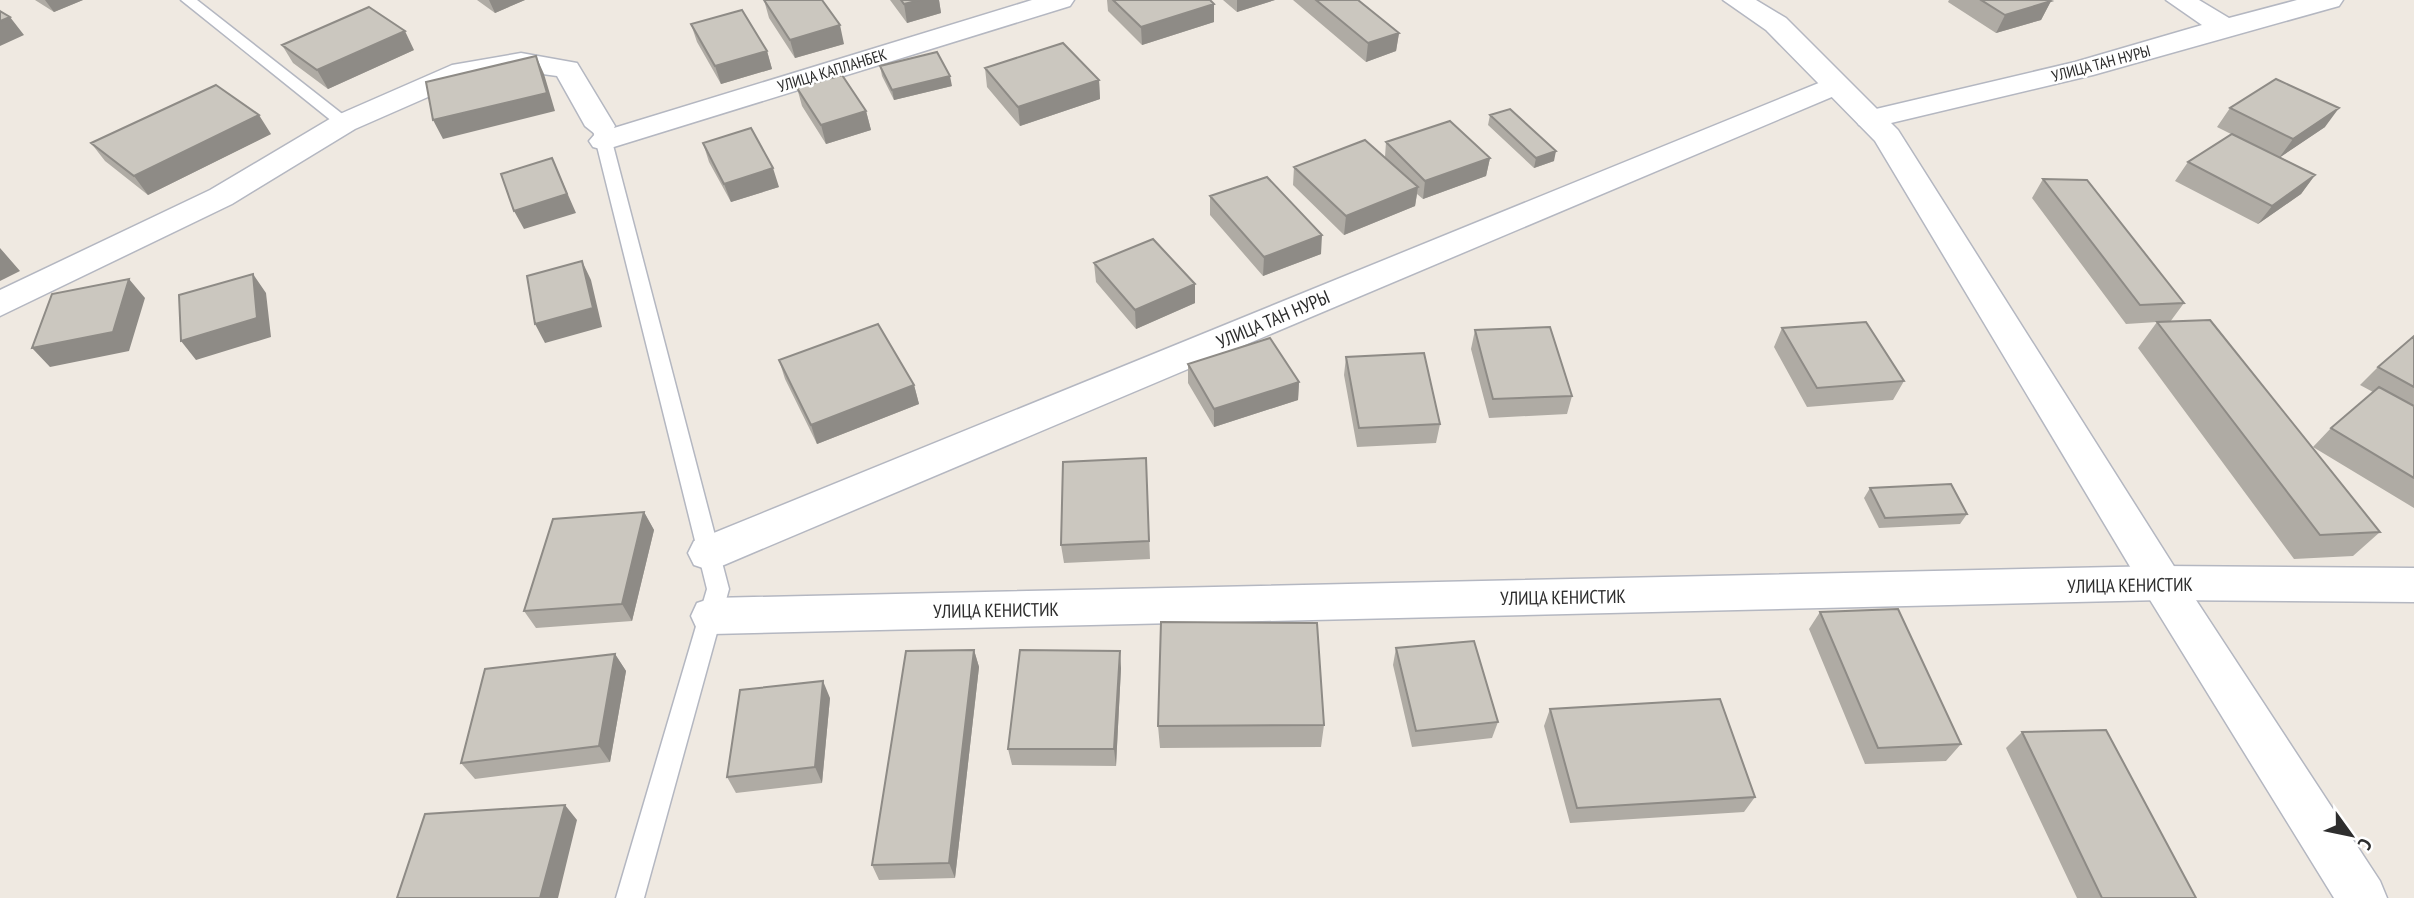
<svg xmlns="http://www.w3.org/2000/svg" width="2414" height="898" viewBox="0 0 2414 898" font-family="'PT Sans Narrow',sans-serif">
<style>
.lines{fill:none;stroke-linecap:round;stroke-linejoin:round}
.service-casing{stroke:#b4b7c1;stroke-width:3}
.minor-casing{stroke:#b4b7c1;stroke-width:3}
.tertiary-casing{stroke:#b4b7c1;stroke-width:3}
.service{fill:#fff;fill-rule:evenodd}
.minor{fill:#fff;fill-rule:evenodd}
.tertiary{fill:#fff;fill-rule:evenodd}
.wall{fill:#afaba4}
.shaded-wall{fill:#8e8b86}
.building{fill:#cbc7bf;stroke:#8e8b86;stroke-width:2}
.labels{text-anchor:middle;stroke-width:5;stroke-linejoin:round;paint-order:stroke}
.far-street-label{font-size:16px;fill:#2e2e2e;stroke:#fff}
.street-label{font-size:19px;fill:#2e2e2e;stroke:#fff}
</style>
<rect width="100%" height="100%" fill="#efe9e1"/>
<g class="lines">
<g class="service-casing">
<path id="service" d="M181 0H197L350 120V126H338Z
M600 121 608 126 729 589 644 898H616L707 589 592 126Z"/>
</g>
<g class="minor-casing">
<path id="minor" d="M1032 0H1074L1070 6 604 150 593 147 589 141 595 134 585 126 557 76 521 71 469 79 355 129 232 204 0 316V290L210 190 333 117 452 65 521 53 577 63 615 126 614 128Z
M2166 0H2199L2229 18 2297 0H2343L2339 6 2093 75 1870 128 1859 125 1855 119 1859 113 2075 62 2202 25Z
M1836 76 1846 79 1851 85 1846 91 724 565 709 570 694 565 688 553 694 541Z
M2162 566 2414 568V602L2162 600 712 634 697 629 691 616 697 603 712 598Z"/>
</g>
<g class="tertiary-casing">
<path id="tertiary" d="M1723 0H1756L1786 18 1898 130 2177 571 2380 881 2387 898H2334L2147 595 1875 141 1766 30Z"/>
</g>
<use href="#service" class="service"/>
<use href="#minor" class="minor"/>
<use href="#tertiary" class="tertiary"/>
</g>
<path class="wall" d="M35 0H83L54 12Z
M477 0H525L495 13Z
M764 0 844 44 795 58 769 18Z
M890 0H939L941 13 907 23Z
M1107 0H1210L1214 22 1142 45 1108 11Z
M1223 0H1275L1237 12Z
M1293 0H1358L1399 33 1396 51 1366 62Z
M1949 0H2048L2051 1 2041 20 1996 33 1948 2Z
M691 24 767 51 772 69 721 84 697 42Z
M282 45 414 50 328 89 293 63Z
M880 66 952 86 894 100 882 76Z
M985 68 1099 80 1100 99 1020 126 987 87Z
M797 88 866 111 871 130 826 144 802 106Z
M2230 108 2325 127 2280 157 2315 175 2301 194 2258 224 2175 181 2188 162 2231 134 2217 127Z
M1490 115 1554 161 1534 168 1488 125Z
M271 134 148 195 105 161 91 143Z
M1386 142 1490 158 1486 176 1423 199 1417 194 1415 206 1344 235 1293 185 1294 167 1385 157Z
M703 143 779 187 731 202 709 162Z
M2043 179 2184 303 2170 322 2380 532 2353 556 2294 559 2138 348 2157 322 2126 324 2032 198Z
M1210 196 1321 254 1263 276 1210 215Z
M1094 263 1195 284V303L1136 329 1096 282Z
M1782 328 1904 381 1893 400 1807 407 1774 347Z
M1475 330 1572 396 1567 414 1489 418 1471 349Z
M2414 336V508L2313 447 2331 428 2373 392 2360 385 2378 367Z
M1346 357 1440 424 1436 443 1357 447 1344 375Z
M779 360 914 385 919 404 817 444 785 379Z
M1188 364 1299 382 1298 400 1214 427 1188 383Z
M1146 458 1150 559 1064 563 1061 545Z
M1870 488 1967 514 1960 524 1879 528 1864 498Z
M644 512 654 530 632 621 536 628 524 611Z
M1820 612 1961 744 1946 761 1865 764 1809 629Z
M1396 648 1498 722 1492 738 1412 747 1393 665Z
M974 650 979 667 955 878 879 880 872 865Z
M615 654 626 671 610 762 475 779 461 763Z
M1121 668 1116 766 1012 765 1008 749Z
M830 698 822 783 736 793 727 777Z
M1550 709 1755 797 1744 812 1570 823 1544 726Z
M1324 725 1321 747 1160 748 1158 726Z
M2022 732 2196 898H2077L2006 748Z"/>
<path class="shaded-wall" d="M45 0H83L54 12Z
M489 0H525L495 13Z
M920 0H939L941 13 907 23 904 4Z
M1237 0H1275L1237 12Z
M2051 1 2041 20 1996 33 2005 15Z
M1214 4V22L1142 45 1141 27Z
M10 17 24 35 0 46V21Z
M840 25 844 44 795 58 790 40Z
M405 31 414 50 328 89 317 70Z
M1399 33 1396 51 1366 62 1368 43Z
M767 51 772 69 721 84 715 66Z
M536 56 544 74 555 111 443 139 433 120Z
M950 76 952 86 894 100 892 90Z
M1099 80 1100 99 1020 126 1018 107Z
M2339 108 2325 127 2279 158 2293 139Z
M866 111 871 130 826 144 821 125Z
M259 115 271 134 148 195 134 176Z
M1556 151 1554 161 1534 168 1536 158Z
M552 158 576 213 524 229 514 211Z
M1490 158 1486 176 1423 199 1425 181Z
M773 168 779 187 731 202 724 184Z
M2315 175 2301 194 2258 224 2272 206Z
M1418 187 1415 206 1344 235 1346 216Z
M1322 235 1321 254 1263 276 1264 257Z
M0 248 20 271 0 281Z
M582 261 591 280 602 327 545 343 535 324Z
M253 274 266 293 271 337 196 360 181 341Z
M129 279 145 298 129 351 50 367 32 348Z
M1195 284V303L1136 329 1135 310Z
M1299 382 1298 400 1214 427V409Z
M914 385 919 404 817 444 811 425Z
M644 512 654 530 632 621 622 604Z
M974 650 979 667 955 878 949 863Z
M1120 651 1121 668 1116 766 1114 749Z
M615 654 626 671 610 762 599 746Z
M823 681 830 698 822 783 815 767Z
M565 805 577 820 558 898H540Z"/>
<path class="building" d="M764 0H822L840 25 790 40Z
M901 0H920L904 4Z
M1113 0H1210L1214 4 1141 27Z
M1316 0H1358L1399 33 1368 43Z
M1981 0H2048L2051 1 2005 15Z
M369 7 405 31 317 70 282 45Z
M742 10 767 51 715 66 691 24Z
M0 11 10 17 0 21Z
M1063 43 1099 80 1018 107 985 68Z
M937 52 950 76 892 90 880 66Z
M536 56 547 93 433 120 426 82Z
M842 75 866 111 821 125 797 88Z
M2276 79 2339 108 2293 139 2230 108Z
M216 85 259 115 134 176 91 143Z
M1510 109 1556 151 1536 158 1490 115Z
M1450 121 1490 158 1425 181 1386 142Z
M751 128 773 168 724 184 703 143Z
M2232 134 2315 175 2272 206 2188 162Z
M1365 140 1418 187 1346 216 1294 167Z
M552 158 567 194 514 211 501 174Z
M1267 177 1322 235 1264 257 1210 196Z
M2043 179 2087 180 2184 303 2140 305Z
M1153 239 1195 284 1135 310 1094 263Z
M582 261 593 308 535 324 527 276Z
M253 274 257 318 181 341 179 295Z
M129 279 113 332 32 348 52 294Z
M2210 320 2380 532 2320 535 2157 322Z
M1866 322 1904 381 1817 388 1782 328Z
M878 324 914 385 811 425 779 360Z
M1550 327 1572 396 1493 399 1475 330Z
M2414 336V387L2378 367Z
M1270 338 1299 382 1214 409 1188 364Z
M1424 353 1440 424 1359 428 1346 357Z
M2379 387 2414 406V478L2331 428Z
M1146 458 1149 541 1061 545 1063 462Z
M1951 484 1967 514 1885 518 1870 488Z
M644 512 622 604 524 611 553 519Z
M1898 609 1961 744 1878 748 1820 612Z
M1161 622 1317 623 1324 725 1158 726Z
M1474 641 1498 722 1416 731 1396 648Z
M974 650 949 863 872 865 906 651Z
M1020 650 1120 651 1114 749H1008Z
M615 654 599 746 461 763 485 669Z
M823 681 815 767 727 777 740 690Z
M1720 699 1755 797 1577 808 1550 709Z
M2106 730 2196 898H2102L2022 732Z
M565 805 540 898H397L425 814Z"/>
<g class="labels">
<g class="far-street-label">
<text transform="translate(2101 63) rotate(-15)" y="6">УЛИЦА ТАН НУРЫ</text>
<text transform="translate(832 70) rotate(-17)" y="6">УЛИЦА КАПЛАНБЕК</text>
</g>
<g class="street-label">
<text transform="translate(1273 319) rotate(-23)" y="7">УЛИЦА ТАН НУРЫ</text>
<text transform="translate(2130 585) rotate(-1)" y="7">УЛИЦА КЕНИСТИК</text>
<text transform="translate(1563 597) rotate(-1)" y="7">УЛИЦА КЕНИСТИК</text>
<text transform="translate(996 610) rotate(-1)" y="7">УЛИЦА КЕНИСТИК</text>
</g>
</g>
<g transform="translate(2351 835) rotate(123)" stroke="#ffffff" stroke-width="5" paint-order="stroke">
<path d="M0-5L12 26L0 18L-12 26Z" fill="#2e2e2e"/>
<text y="-10" font-size="19" font-weight="bold" text-anchor="middle" fill="#2e2e2e">С</text>
</g>
</svg>
